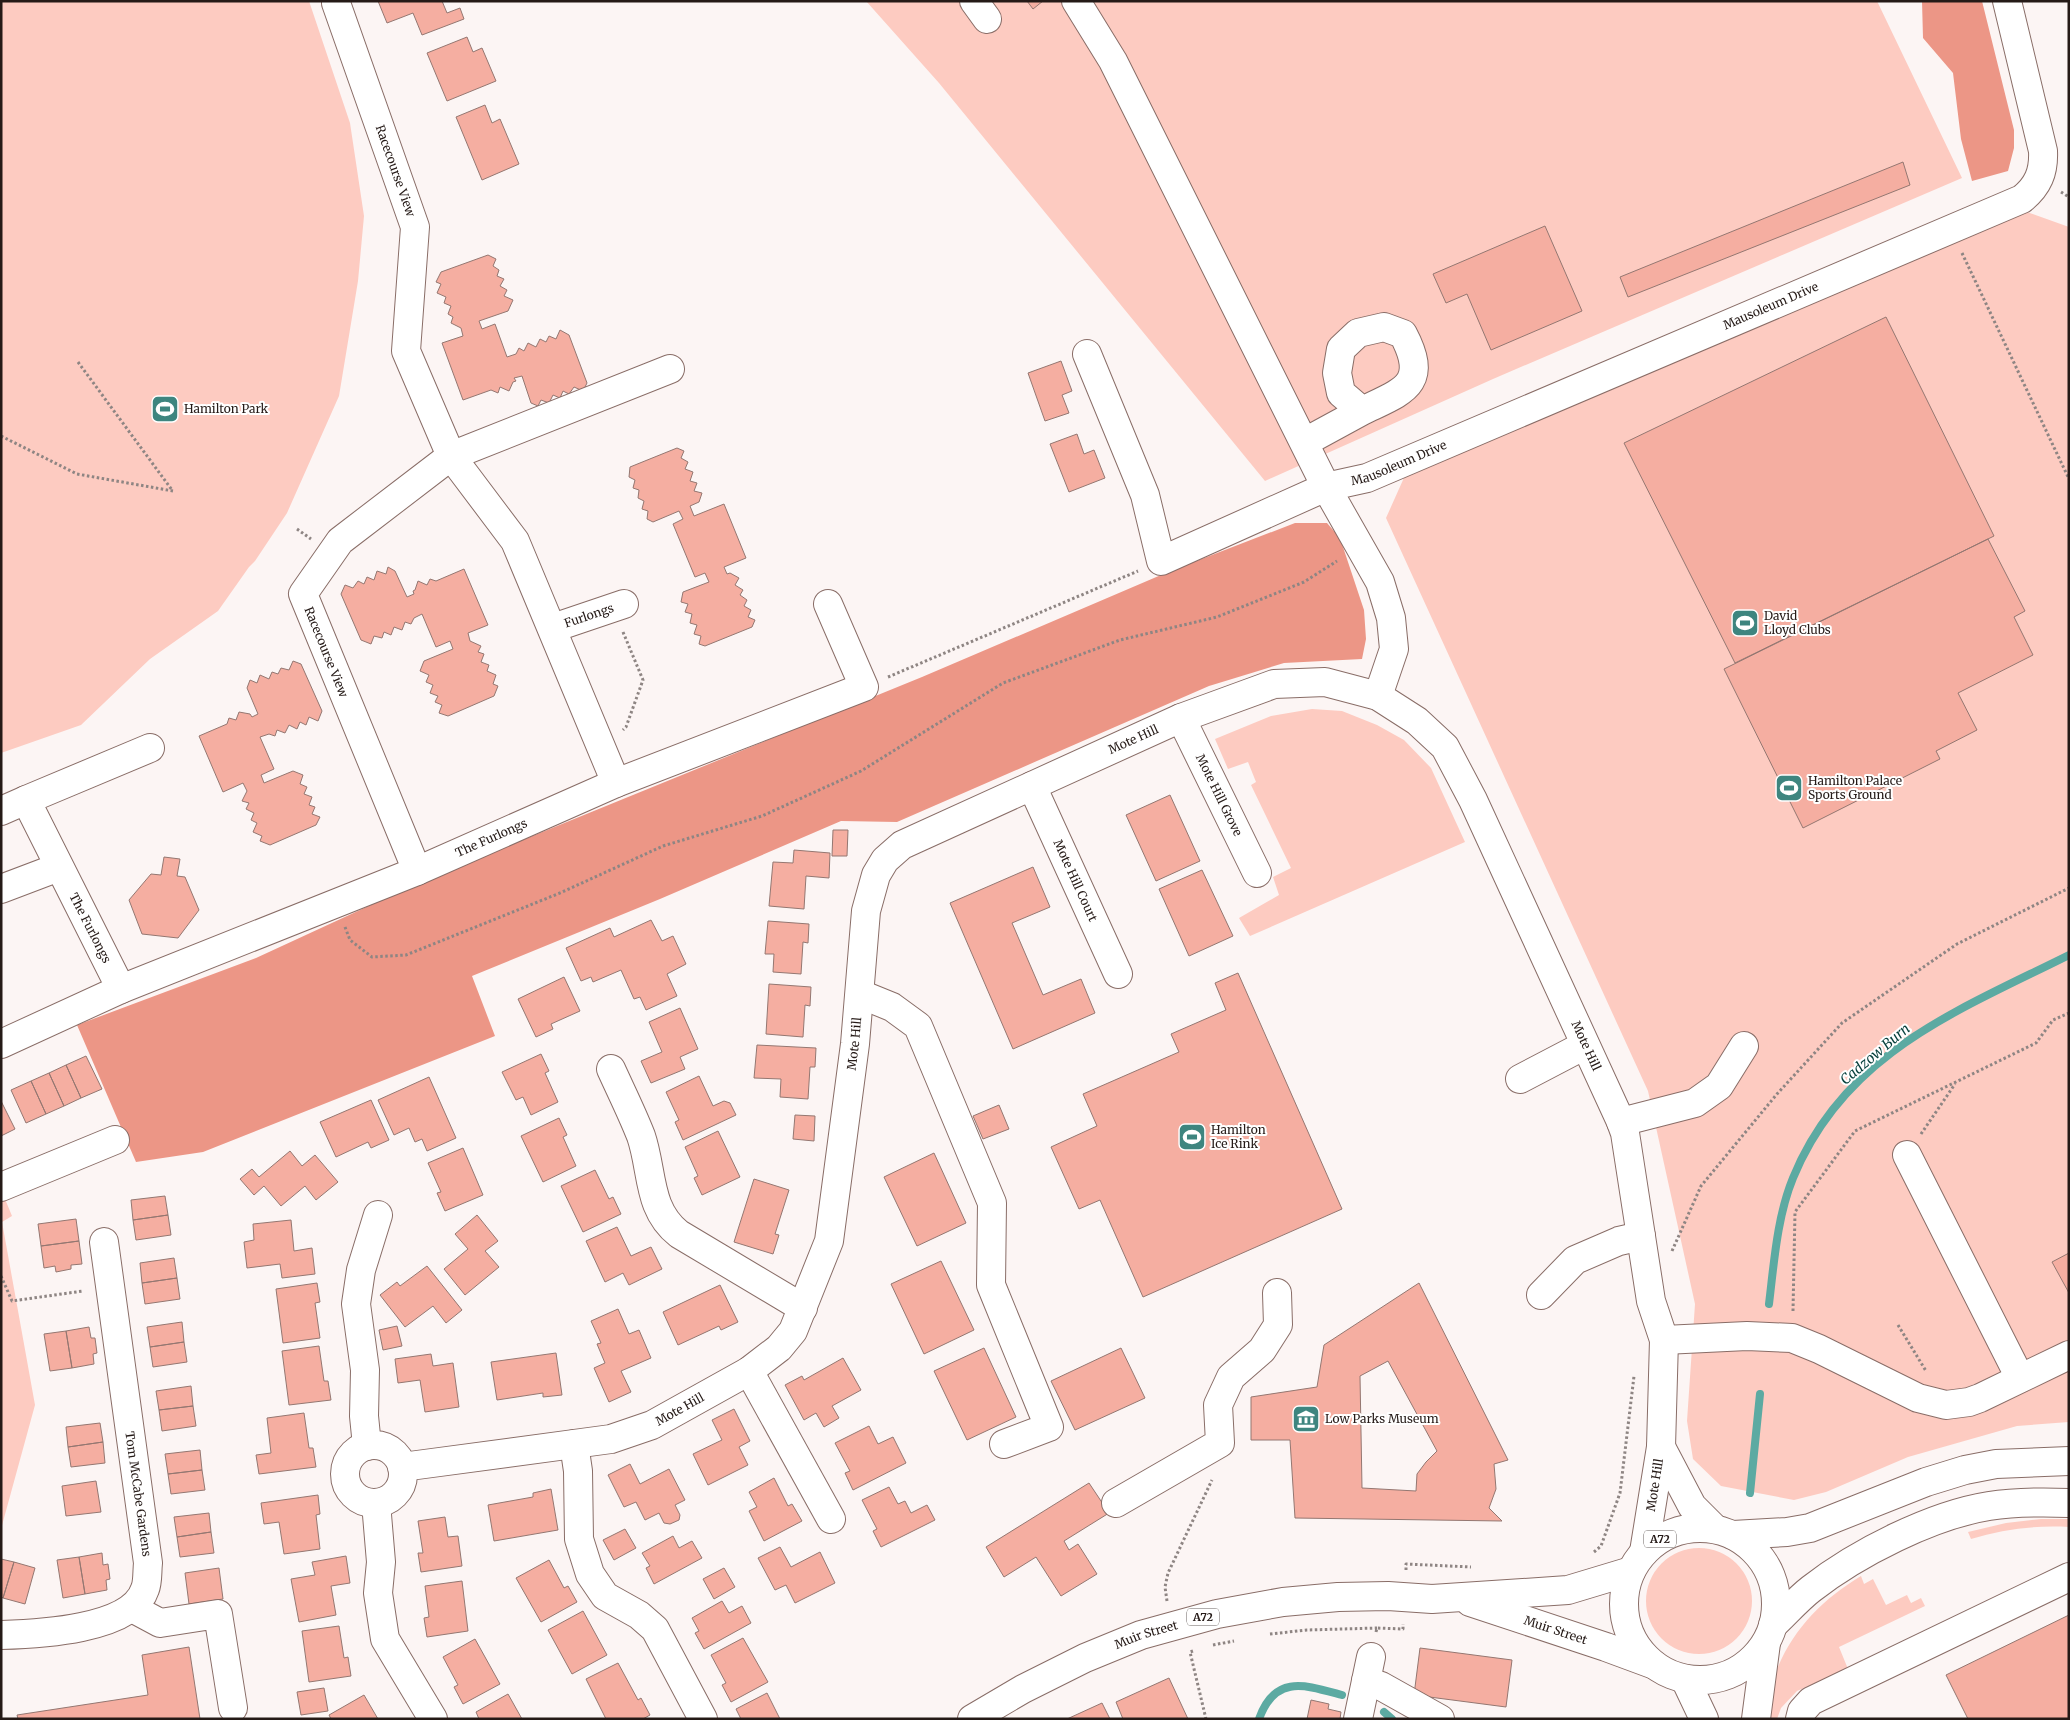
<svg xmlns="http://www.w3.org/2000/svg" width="2070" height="1720" viewBox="0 0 2070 1720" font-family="Merriweather,serif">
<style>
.green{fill:#fdcbc1}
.forest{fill:#ec9686}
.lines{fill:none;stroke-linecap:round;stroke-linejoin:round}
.stream{stroke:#5caaa2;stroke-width:8}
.building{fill:#f5aea1;stroke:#947771;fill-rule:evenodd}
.minor-casing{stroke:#896d67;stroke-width:30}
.major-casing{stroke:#896d67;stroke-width:30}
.path{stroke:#8e8583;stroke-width:3;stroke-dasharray:2.5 2.5;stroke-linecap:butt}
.minor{stroke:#fff;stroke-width:28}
.major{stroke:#fff;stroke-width:28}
.labels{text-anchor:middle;stroke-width:4;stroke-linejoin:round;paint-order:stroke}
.shield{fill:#fff;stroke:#665f5d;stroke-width:1}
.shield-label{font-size:11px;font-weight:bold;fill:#251a17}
.street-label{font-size:12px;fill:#251a17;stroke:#fff}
.poi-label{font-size:12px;fill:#251a17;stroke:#fff;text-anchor:start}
.water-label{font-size:14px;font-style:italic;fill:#063f3b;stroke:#fff}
</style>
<rect width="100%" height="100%" fill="#fcf5f4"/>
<path class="green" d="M1 1H309L350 123 364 216 358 281 339 396 287 513 255 561 249 567 218 611 150 659 81 725 1 753Z
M866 1H1877L1962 178 1493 379 1265 481 939 83Z
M2027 212 2069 227V1422L2017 1426 1908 1457 1826 1492 1794 1500 1721 1486 1693 1459 1687 1421 1695 1304 1648 1091 1386 518 1407 471Z
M1312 709 1342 711 1377 725 1404 740 1431 768 1465 842 1250 936 1239 918 1279 895 1273 877 1291 868 1251 785 1256 782 1248 762 1228 769 1215 739 1271 716Z
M5 1199 12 1216 2 1222 35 1405 1 1529V1201Z
M2041 1519H2069V1527C2036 1525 2003 1529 1971 1539L1968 1532 2006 1523Z
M1646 1601a53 53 0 1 1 106 0a53 53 0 1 1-106 0Z
M1861 1576 1864 1584 1873 1579 1886 1605 1907 1595 1911 1603 1921 1598 1925 1606 1839 1647 1848 1669 1797 1691 1781 1708 1777 1719H1764C1768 1705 1770 1690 1774 1677 1790 1632 1821 1600 1861 1576Z"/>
<path class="forest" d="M1922 1H1982L2014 130V148L2008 171 1972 181 1961 139 1953 73 1923 38Z
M1295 523H1327L1340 538 1364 610 1366 639 1362 659 1284 663 1209 686 897 822 841 821 660 899 472 976 495 1036 203 1152 136 1162 77 1025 256 958 425 880 922 677 1168 572Z"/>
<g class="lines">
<path class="stream" d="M1769 1304C1774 1263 1777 1217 1793 1178 1844 1053 1957 1011 2069 955
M1750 1493 1760 1394
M1384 1712 1392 1719
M1259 1719C1275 1674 1305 1685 1342 1695"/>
</g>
<path class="building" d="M378 1H442L447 13 460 8 464 19 422 35 413 13 387 23Z
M1027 1H1043L1033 9Z
M467 37 473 52 482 48 496 81 447 101 427 53Z
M485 105 492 123 500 119 519 164 482 180 456 117Z
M1903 162 1910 185 1628 297 1620 277Z
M1545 226 1582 311 1491 350 1467 294 1446 303 1433 274Z
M488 255 496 259 493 266 499 270 497 276 504 279 500 286 507 290 504 296 513 300 508 311 479 321 482 329 495 324 507 357 516 354 519 348 524 351 528 343 536 347 540 339 546 342 549 336 556 339 560 330 569 335 587 383 583 391 574 387 569 394 563 391 560 398 553 395 549 403 541 400 538 406 531 403 522 376 514 378 516 381 513 382 509 391 500 387 498 393 491 390 463 400 442 343 463 336 461 328 451 323 453 317 448 314 451 306 444 303 446 297 437 293 441 284 436 282 441 272Z
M1886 317 1994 536 1735 663 1624 443Z
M1061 361 1072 391 1062 395 1069 413 1045 421 1028 373Z
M1077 434 1084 454 1094 450 1105 478 1069 492 1050 444Z
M677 448 684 451 681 458 688 462 685 469 693 472 690 481 697 483 694 491 702 493 699 502 690 506 694 516 724 504 746 558 724 567 727 574 730 573 739 578 735 585 743 590 740 595 747 600 744 606 751 610 748 617 755 620 752 627 705 646 699 644 701 636 694 634 697 625 690 623 692 614 685 612 688 604 681 602 683 592 709 582 705 573 695 577 673 524 683 519 679 511 653 522 647 519 648 511 642 509 644 501 638 498 639 490 633 488 635 480 629 477 630 467Z
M1988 539 2025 611 2014 617 2033 655 1958 693 1977 730 1936 751 1940 759 1803 828 1724 669Z
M388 567 395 571 407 597 414 594 413 591 415 590 418 581 427 585 430 579 436 581 464 569 488 625 468 633 470 641 481 646 478 652 484 654 481 662 489 665 487 671 496 675 493 684 498 686 494 696 448 716 439 713 442 705 435 702 438 696 430 693 433 685 426 682 429 675 420 671 424 661 453 649 450 641 436 647 422 614 414 618 411 624 405 622 402 630 394 627 391 635 384 632 382 638 374 636 371 644 361 640 341 594 345 585 353 588 358 581 364 584 367 577 374 580 377 571 386 574Z
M293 661 301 664 322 711 318 721 309 717 306 725 300 722 297 729 289 725 285 733 277 730 275 736 269 734 260 737 274 769 261 775 264 783 293 771 303 775 300 784 307 787 304 794 312 797 309 805 315 807 312 814 320 817 316 825 270 845 260 841 262 836 253 832 257 823 251 820 254 813 246 809 249 803 242 801 247 791 243 783 223 792 199 736 227 724 229 718 236 720 239 712 250 714 252 717 258 714 247 688 250 680 257 683 260 675 269 679 272 672 278 674 281 668 289 670Z
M1170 795 1200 861 1156 881 1126 815Z
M833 830H848L847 856H832Z
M794 850 830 853 829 878 806 876 804 909 769 906 773 862 793 863Z
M164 857 180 859 177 876 185 877 199 910 178 938 142 934 129 900 151 874 161 875Z
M1033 867 1050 907 1012 923 1043 995 1081 979 1095 1013 1013 1049 950 903Z
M1202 870 1233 936 1189 956 1159 889Z
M651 920 662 941 673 936 686 964 667 974 677 996 646 1010 640 997 634 999 621 970 593 982 591 977 581 981 566 948 610 928 614 937Z
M768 921 809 924 808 943 803 942 801 974 773 972 774 954H765Z
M1238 973 1342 1209 1143 1297 1100 1200 1079 1209 1051 1147 1097 1126 1083 1094 1179 1052 1171 1034 1226 1010 1215 983Z
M564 977 580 1011 551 1024 553 1029 536 1037 518 999Z
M769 984 811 987 810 1006 805 1005 803 1037 766 1034Z
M680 1008 698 1049 680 1057 685 1069 651 1083 641 1061 662 1052 649 1022Z
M757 1045 816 1048 815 1067H810L808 1099 780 1097 781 1079 754 1078Z
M541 1054 549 1071 545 1073 558 1102 531 1115 523 1097 516 1100 502 1072Z
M86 1056 102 1089 81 1098 66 1065Z
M66 1065 81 1098 64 1106 49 1073Z
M49 1073 64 1106 46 1114 31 1081Z
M699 1076 713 1106 724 1101 730 1103 736 1115 683 1140 675 1122 679 1120 666 1092Z
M429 1077 456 1138 427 1151 422 1139 415 1142 409 1128 394 1135 378 1100Z
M31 1081 46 1114 26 1123 11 1090Z
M371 1100 389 1140 371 1148 368 1142 336 1157 320 1122Z
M1 1101 15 1129 1 1136Z
M999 1105 1009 1129 983 1139 973 1116Z
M795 1115 815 1116 814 1141 793 1139Z
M559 1118 567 1135 563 1137 576 1166 543 1182 521 1136Z
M718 1131 740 1177 702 1195 694 1178 698 1176 685 1147Z
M463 1148 483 1195 445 1211 437 1193 441 1192 428 1163Z
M290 1151 302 1166 315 1155 338 1182 316 1200 305 1186 281 1206 264 1186 254 1195 240 1179 252 1169 259 1177Z
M934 1153 966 1223 917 1246 884 1177Z
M595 1170 609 1199 613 1197 621 1214 583 1232 561 1186Z
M754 1179 789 1190 775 1234 779 1235 773 1254 734 1242Z
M165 1196 168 1215 133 1220 131 1200Z
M168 1215 171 1235 136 1240 133 1220Z
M477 1215 498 1241 485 1251 499 1267 465 1295 444 1269 468 1249 455 1234Z
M76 1219 79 1241 41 1246 38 1224Z
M291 1220 294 1251 312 1248 315 1274 282 1278 280 1264 247 1268 244 1242 254 1240 253 1224Z
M617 1227 631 1256 651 1247 662 1269 629 1285 623 1273 605 1282 586 1241Z
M79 1241 82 1264 71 1265V1269L56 1272 55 1266 44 1268 41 1246Z
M2069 1253V1293L2052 1262Z
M174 1258 177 1278 142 1283 140 1263Z
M941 1261 974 1330 924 1354 891 1284Z
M427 1266 462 1310 446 1323 433 1306 405 1327 380 1295 397 1282 400 1286Z
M177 1278 180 1299 145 1304 142 1283Z
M317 1283 320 1302 315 1303 320 1338 283 1343 276 1289Z
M1419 1283 1508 1460 1494 1464 1496 1489 1489 1508 1502 1521 1295 1518 1290 1440H1251V1397L1317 1387 1324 1345ZM1388 1361 1437 1451 1426 1462 1417 1474 1416 1491 1362 1488 1360 1376Z
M720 1285 738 1322 721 1330 719 1326 678 1345 663 1312Z
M618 1309 629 1334 639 1330 651 1358 621 1371 631 1392 609 1402 594 1368 605 1363 597 1344 601 1343 591 1321Z
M182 1322 184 1342 150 1347 147 1327Z
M397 1326 402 1346 383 1350 379 1330Z
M89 1327 91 1338H95L97 1353 93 1354 94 1364 72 1368 66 1331Z
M66 1331 72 1368 50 1371 44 1334Z
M184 1342 187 1362 153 1367 150 1347Z
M319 1346 324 1381H328L331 1400 289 1405 282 1351Z
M984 1348 1016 1417 967 1440 934 1371Z
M1121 1348 1145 1398 1075 1430 1051 1381Z
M556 1353 562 1395 543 1397V1393L497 1400 491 1362Z
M431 1354 433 1366 453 1363 459 1407 425 1412 420 1380 398 1383 395 1359Z
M843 1358 861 1390 832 1406 839 1418 824 1427 816 1413 804 1420 785 1385 802 1376 804 1380Z
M191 1386 193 1406 159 1410 156 1391Z
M193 1406 196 1426 162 1431 159 1410Z
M734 1409 750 1441 739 1447 748 1465 708 1485 693 1454 722 1440 712 1420Z
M304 1413 309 1448H313L316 1467 259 1474 256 1455 271 1453 267 1418Z
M100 1423 103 1442 68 1447 66 1427Z
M869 1426 878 1444 893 1437 906 1463 853 1490 845 1473 850 1471 835 1443Z
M103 1442 105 1463 71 1467 68 1447Z
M200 1450 202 1470 168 1474 165 1454Z
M630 1464 640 1484 669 1469 685 1500 675 1505 680 1515 679 1520 670 1524 664 1523 659 1513 645 1520 636 1502 624 1507 608 1475Z
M202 1470 205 1490 171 1494 168 1474Z
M774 1478 788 1506 792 1504 802 1521 764 1541 749 1511 757 1507 749 1492Z
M96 1481 101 1512 66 1516 62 1486Z
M1089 1483 1109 1513 1064 1541 1069 1550 1078 1544 1097 1574 1061 1596 1036 1557 1004 1577 986 1547Z
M889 1487 898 1504 905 1501 911 1513 927 1505 935 1520 881 1547 873 1531 877 1529 862 1500Z
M551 1489 558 1530 494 1541 488 1505 533 1497V1493Z
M318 1495 320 1514 316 1515 320 1549 284 1554 279 1522 264 1524 261 1503Z
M209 1513 211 1532 177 1537 174 1517Z
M445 1517 448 1537 458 1536 462 1566 421 1572 418 1553H423L418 1521Z
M625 1529 636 1548 614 1560 603 1540Z
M211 1532 214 1553 180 1557 177 1537Z
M673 1536 679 1548 692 1541 702 1558 654 1584 646 1568 650 1566 642 1553Z
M780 1547 791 1567 820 1552 835 1583 795 1603 786 1585 775 1590 758 1558Z
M102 1553 103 1565 108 1564 110 1579 106 1580 107 1590 85 1594 79 1557Z
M346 1556 350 1583 331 1586 336 1615 299 1622 291 1579 315 1575 312 1562Z
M79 1557 85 1594 63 1598 57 1560Z
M1 1559 14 1562 3 1598 1 1597Z
M549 1560 564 1588 568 1586 577 1602 541 1622 516 1578Z
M14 1562 35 1568 25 1604 3 1598Z
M219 1568 223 1599 189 1604 185 1573Z
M724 1568 735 1587 714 1599 703 1579Z
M462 1581 468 1631 427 1637 424 1618 429 1617 425 1586Z
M722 1601 729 1613 742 1606 751 1623 704 1649 695 1633 699 1631 692 1618Z
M583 1611 607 1655 572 1674 548 1630Z
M2069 1615V1719H1968L1946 1675Z
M339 1626 344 1658 348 1657 351 1676 309 1682 302 1631Z
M743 1638 768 1682 731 1702 722 1685 726 1683 711 1655Z
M475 1639 500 1684 463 1704 454 1687 458 1685 443 1657Z
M189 1647 200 1719H18L17 1715 148 1695 142 1655Z
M1420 1648 1512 1660 1506 1707 1414 1695Z
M618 1663 638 1700 641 1698 650 1715 643 1719H606L586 1679Z
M1169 1678 1188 1719H1123L1116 1702Z
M324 1688 328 1711 301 1715 297 1692Z
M767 1693 780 1719H741L736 1709Z
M508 1694 522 1719H479L476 1712Z
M364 1695 378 1719H331L329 1715Z
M1311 1700 1329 1704 1328 1709 1341 1712 1340 1719H1307Z
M1102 1703 1110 1719H1067Z"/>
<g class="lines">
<g class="minor-casing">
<g id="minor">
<path d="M974 1 987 19"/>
<path d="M1076 1 1113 61 1326 487 1380 582 1391 618 1394 649 1378 696"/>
<path id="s1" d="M336 3 415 227 406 351 451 456 515 541 616 783"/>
<path id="s2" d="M1087 354 1145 495 1161 561 1326 487 1367 478 2022 199C2038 186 2044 172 2043 151L2007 1"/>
<path d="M1305 442 1362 411 1341 393 1337 373 1341 349 1358 333 1384 327 1403 334C1430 385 1403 391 1362 411"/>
<path id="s3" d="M553 628 624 604"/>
<path id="s4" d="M1181 718 1257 873"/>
<path id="s5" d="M1032 786 1118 974"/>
<path d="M1 811 26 800"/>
<path d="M417 871 303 594 340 541 451 456 670 369"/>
<path d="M1 889 59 867"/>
<path d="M121 989 26 800 150 748"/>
<path d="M860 994 892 1007 918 1026 992 1203 991 1285 1049 1427 1004 1444"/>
<path id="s6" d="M1 1044 121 989 417 871 616 783 864 687 828 604"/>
<path d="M611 1069C621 1091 632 1113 641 1136 653 1171 647 1209 679 1234L803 1308"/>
<path d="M1520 1079 1585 1045"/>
<path d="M1621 1122 1695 1103 1719 1086 1744 1046"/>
<path d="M1907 1155 2020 1378"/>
<path d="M1 1187 115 1140"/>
<path d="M1541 1295 1575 1260 1619 1241 1641 1236"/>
<path d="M1664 1340 1747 1336 1792 1338 1819 1349 1918 1398 1946 1405 1969 1402 1980 1398 2069 1355"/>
<path d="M749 1371 831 1519"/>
<path d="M574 1444 578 1471 579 1539 590 1574 605 1596 639 1615 655 1629 703 1719"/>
<circle cx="374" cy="1474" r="29"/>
<path d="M367 1446 364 1416 365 1370 356 1304 361 1270 378 1215"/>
<path d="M1661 1447 1692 1506 1715 1529"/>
<path id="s7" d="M402 1467 611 1439 652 1425 749 1371 779 1348 793 1331 829 1241 855 1044 866 911 876 875 885 860 902 845 1181 718 1274 684 1325 682 1378 696 1417 721 1445 747 1473 800 1621 1122 1625 1133 1651 1301 1664 1340 1661 1447 1644 1552"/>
<path d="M376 1503 381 1562 378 1593 385 1639 433 1719"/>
<path d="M1116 1503 1220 1443 1218 1405 1231 1377 1262 1350 1278 1325 1277 1293"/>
<path d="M132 1608 160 1623 218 1614 233 1708"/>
<path d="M1 1635C37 1634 132 1630 145 1589 148 1582 147 1571 148 1563L104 1242"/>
<path d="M1685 1679 1704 1719"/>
<path d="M1366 1681 1381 1686 1440 1719"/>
<path d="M1358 1719 1371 1657"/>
<path d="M1756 1719 1766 1643"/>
<path d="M1800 1719 1802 1711 1811 1701 2069 1577"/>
</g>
</g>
<g class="major-casing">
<g id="major">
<circle cx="1700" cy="1604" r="76"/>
<path d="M1733 1535 1787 1532 1810 1528 1926 1482 1965 1470 1996 1464 2069 1461"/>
<path id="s8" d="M1470 1602 1606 1647 1652 1664"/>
<path d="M1773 1625C1786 1613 1798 1599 1811 1589 1857 1553 1932 1515 1989 1506 2015 1502 2043 1502 2069 1503"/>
<path id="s9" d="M972 1719 1023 1689 1085 1658 1141 1635 1217 1614 1283 1602 1338 1597 1388 1596 1432 1599 1568 1590 1631 1571"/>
</g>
</g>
<path class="path" d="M2061 192 2069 197
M1962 253 2069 479
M78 362 172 490
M1 436 77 474 173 491
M297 529 311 539
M623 632 643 680 626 727 623 730
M888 677 1138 571
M345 927 350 940 372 957 406 955 560 893 663 846 762 816 861 771 1003 683 1120 640 1217 617 1304 582 1337 561
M1921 1134 1955 1084
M1672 1251 1701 1186 1777 1094 1842 1023 1957 944 2069 888
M1 1276 12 1301 83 1291
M1793 1311 1795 1212 1855 1131 2036 1043 2053 1020 2069 1013
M1898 1325 1926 1371
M1594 1552 1601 1546 1620 1493 1634 1376
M1406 1570V1564L1471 1567
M1167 1601 1165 1587 1168 1573 1212 1480
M1376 1632 1377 1628 1403 1629V1624
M1270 1634 1307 1630 1377 1628
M1213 1645 1234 1641
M1193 1651 1190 1652 1206 1719"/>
<use href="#minor" class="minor"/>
<use href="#major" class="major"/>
</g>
<defs>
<g id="stadium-square" transform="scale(1.4375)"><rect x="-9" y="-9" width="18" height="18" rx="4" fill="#3e857f" stroke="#fff"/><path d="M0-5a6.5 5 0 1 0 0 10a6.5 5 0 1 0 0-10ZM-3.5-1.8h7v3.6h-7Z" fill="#fff"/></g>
<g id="museum-square" transform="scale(1.4375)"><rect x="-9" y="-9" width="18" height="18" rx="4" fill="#3e857f" stroke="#fff"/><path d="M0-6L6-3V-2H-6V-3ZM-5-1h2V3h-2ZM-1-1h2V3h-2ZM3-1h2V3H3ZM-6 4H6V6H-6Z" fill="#fff"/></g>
</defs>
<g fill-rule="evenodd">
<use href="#stadium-square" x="165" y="409"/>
<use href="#stadium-square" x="1745" y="623"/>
<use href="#stadium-square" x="1789" y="788"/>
<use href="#stadium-square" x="1192" y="1137"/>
<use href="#museum-square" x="1306" y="1419"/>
</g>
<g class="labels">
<g class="shield">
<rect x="1644" y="1530.5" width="32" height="17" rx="4"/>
<rect x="1187" y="1608.5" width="32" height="17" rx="4"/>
</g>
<g class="shield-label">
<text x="1660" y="1543">A72</text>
<text x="1203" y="1621">A72</text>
</g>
<g class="street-label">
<text dy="4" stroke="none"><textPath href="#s1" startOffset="178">Racecourse View</textPath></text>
<text dy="4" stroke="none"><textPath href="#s2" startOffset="882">Mausoleum Drive</textPath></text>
<text dy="4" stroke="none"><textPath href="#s2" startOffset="478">Mausoleum Drive</textPath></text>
<text dy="4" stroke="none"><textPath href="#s3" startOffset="38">Furlongs</textPath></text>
<text transform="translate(326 652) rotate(68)" y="4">Racecourse View</text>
<text dy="4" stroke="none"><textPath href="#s7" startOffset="1186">Mote Hill</textPath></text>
<text dy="4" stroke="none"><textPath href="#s4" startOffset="86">Mote Hill Grove</textPath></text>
<text dy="4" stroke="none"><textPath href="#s6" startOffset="532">The Furlongs</textPath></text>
<text dy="4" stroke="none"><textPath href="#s5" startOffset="104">Mote Hill Court</textPath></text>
<text transform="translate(90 928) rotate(63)" y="4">The Furlongs</text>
<text dy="4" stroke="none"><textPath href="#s7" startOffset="721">Mote Hill</textPath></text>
<text dy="4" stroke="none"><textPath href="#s7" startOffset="1858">Mote Hill</textPath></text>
<text dy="4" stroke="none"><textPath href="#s7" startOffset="286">Mote Hill</textPath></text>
<text transform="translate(1655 1485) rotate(-81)" y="4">Mote Hill</text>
<text transform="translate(138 1494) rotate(82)" y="4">Tom McCabe Gardens</text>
<text dy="4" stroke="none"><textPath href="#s8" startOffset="90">Muir Street</textPath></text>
<text dy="4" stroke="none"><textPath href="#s9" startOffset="194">Muir Street</textPath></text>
</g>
<g class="poi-label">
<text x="184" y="413">Hamilton Park</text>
<text x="1764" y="620">David<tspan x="1764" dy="14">Lloyd Clubs</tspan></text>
<text x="1808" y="785">Hamilton Palace<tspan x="1808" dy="14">Sports Ground</tspan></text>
<text x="1211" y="1134">Hamilton<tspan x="1211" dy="14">Ice Rink</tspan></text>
<text x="1325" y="1423">Low Parks Museum</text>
</g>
<g class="water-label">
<text transform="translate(1875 1054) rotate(-40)" y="5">Cadzow Burn</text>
</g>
</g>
<rect width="2070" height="1720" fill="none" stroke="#251a17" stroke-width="5"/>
</svg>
